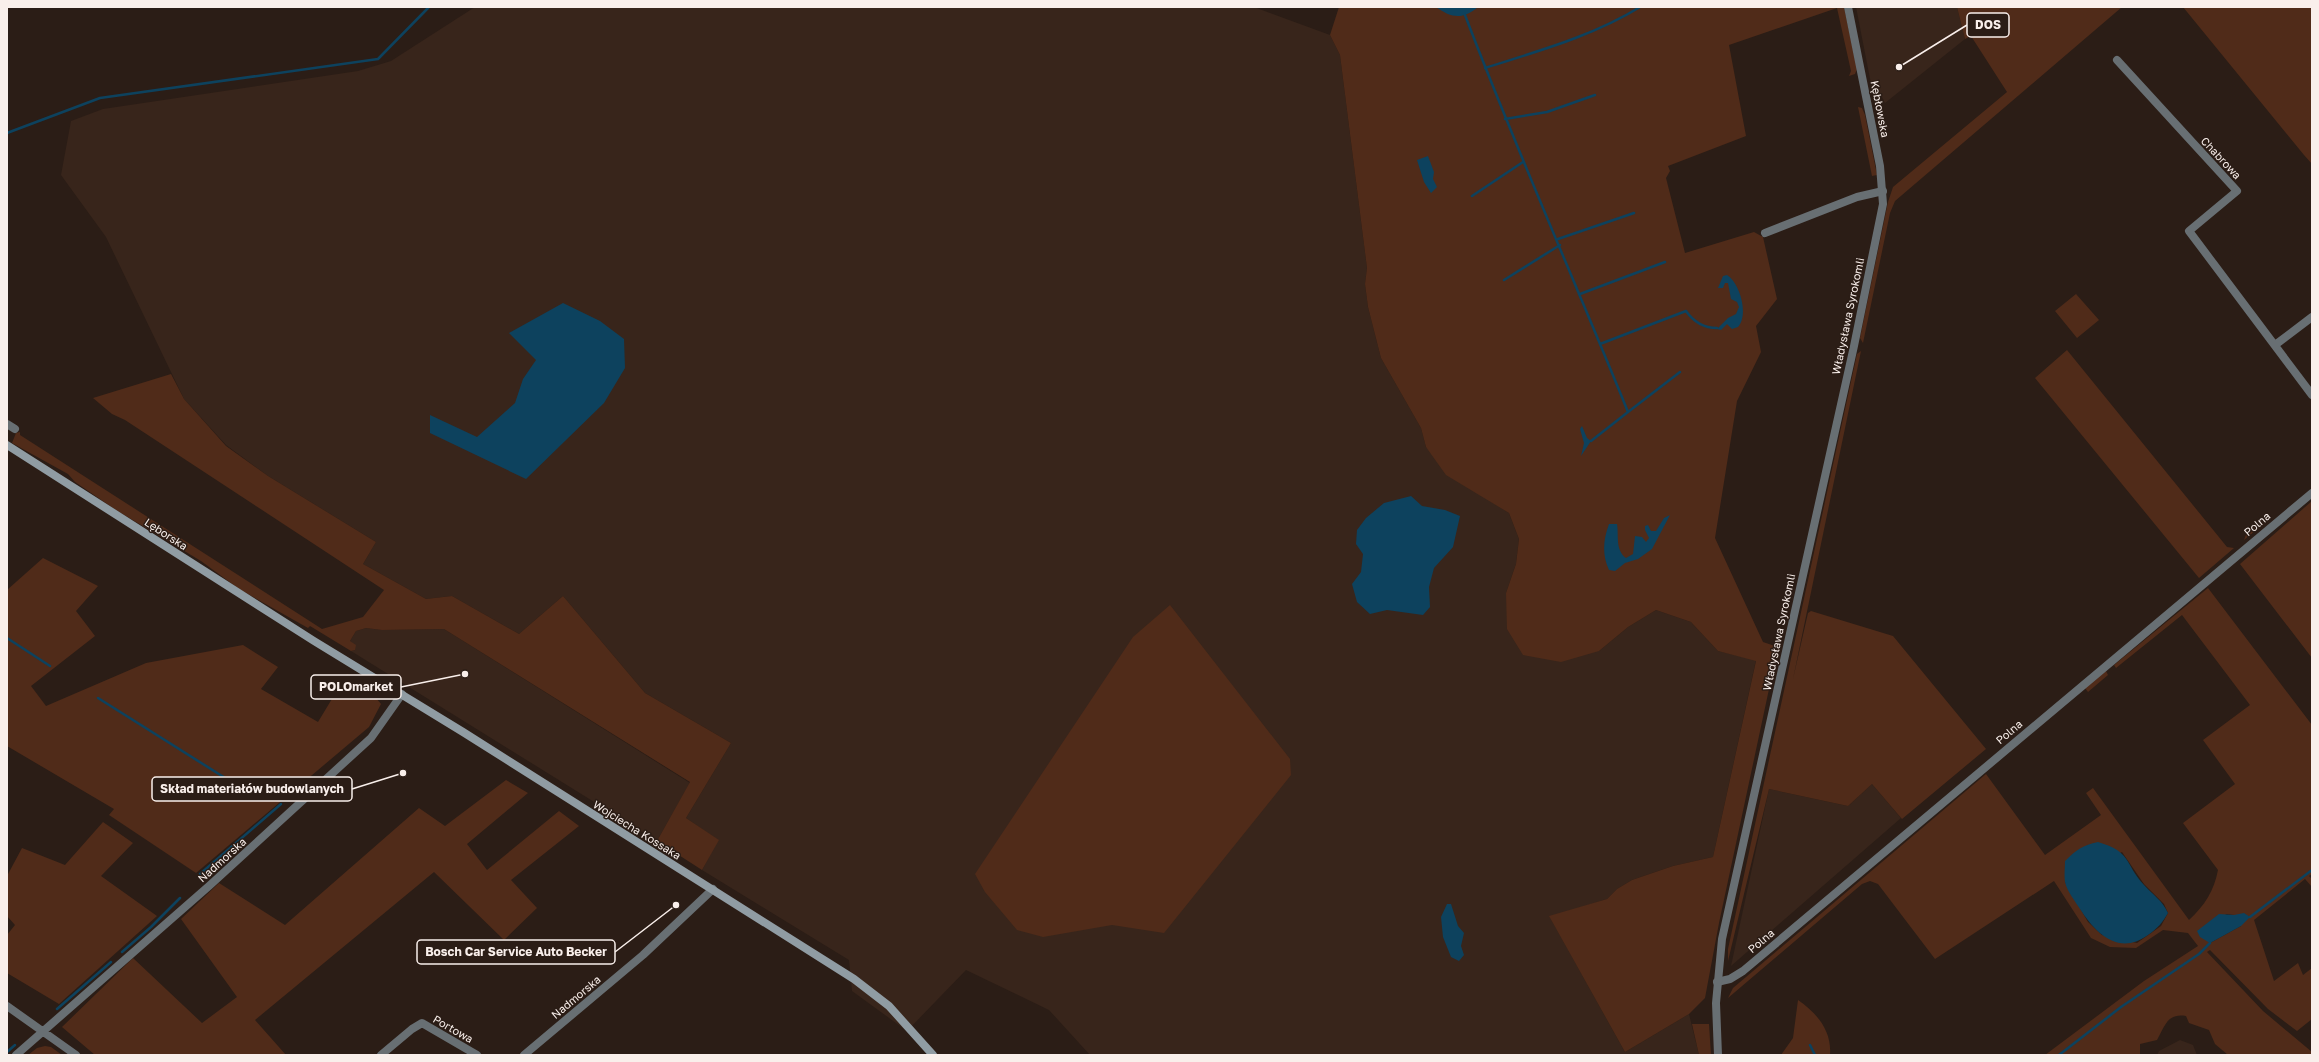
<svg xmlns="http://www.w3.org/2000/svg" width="2319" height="1062" viewBox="0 0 2319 1062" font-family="'Golos Text',sans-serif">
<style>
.built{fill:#38251b}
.green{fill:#502b19;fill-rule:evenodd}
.water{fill:#0d425e}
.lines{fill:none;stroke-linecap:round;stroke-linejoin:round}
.stream{stroke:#0d425e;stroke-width:2.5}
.minor{stroke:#686f73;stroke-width:8}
.tertiary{stroke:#686f73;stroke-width:8}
.secondary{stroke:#909ca3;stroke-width:8}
.labels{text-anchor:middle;stroke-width:3;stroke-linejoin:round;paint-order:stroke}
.street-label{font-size:11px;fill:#f9efeb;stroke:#2b1d16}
.leader{fill:none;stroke:#f9efeb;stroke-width:1.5}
.callout-dot{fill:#f9efeb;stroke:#2b1d16;stroke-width:1.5}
.callout{fill:#2b1d16;stroke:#f9efeb;stroke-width:1.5}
.callout-label{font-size:12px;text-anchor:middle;font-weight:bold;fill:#f9efeb}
</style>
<rect width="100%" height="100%" fill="#2b1d16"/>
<path class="built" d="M475 7H1254L1330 35 1340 55 1367 268 1365 284 1368 307 1381 358 1421 428 1426 447 1484 497 1509 513 1519 539 1516 564 1506 593 1599 651 1628 627 1656 610 1691 622 1718 651 1756 660 1713 857 1673 866 1632 880 1617 889 1607 899 1550 917 1625 1052 1689 1014 1699 1055H1090L1049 1010 966 970 907 1031 852 991 849 960 702 870 718 840 686 818 731 743 645 693 563 596 519 634 452 596 426 599 363 564 376 542 268 476 226 445 184 399 106 237 61 175 71 121 103 109 358 71 391 61Z
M1856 7H1957L1965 39 1885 103 1881 95 1873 94Z
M366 628 382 630 444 629 690 783 657 841 351 651 355 650 350 641 356 631Z
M1872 784 1901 818 1731 966 1769 789 1848 806Z
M2180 1040 2193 1045 2197 1055H2157L2159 1051Z"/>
<path class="green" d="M1339 7H1844L1857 69 1855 74 1849 76 1851 71 1837 8 1729 45 1746 136 1668 166 1670 171 1666 178 1685 253 1754 232 1763 237 1777 299 1756 326 1761 352 1737 401 1715 538 1763 642 1778 647 1719 923 1705 998 1689 1014 1625 1052 1549 916 1607 899 1617 889 1632 880 1673 866 1713 857 1756 661 1718 651 1691 622 1656 610 1628 627 1599 651 1561 662 1523 655 1507 629 1506 593 1516 564 1519 539 1509 513 1446 475 1426 447 1421 428 1381 358 1368 307 1365 284 1367 268 1340 55 1330 35Z
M1957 7H2122L1895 201 1890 213 1863 343 1860 338 1888 202 1893 187 2007 92 1971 36 1965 39Z
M2183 7H2312V164L2304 155Z
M1858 107 1862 108 1865 115 1877 175 1872 176Z
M2076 294 2099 320 2077 338 2055 311Z
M2067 350 2227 547 2234 548 2199 578 2035 378Z
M1861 351 1793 679 1808 613 1811 611 1893 636 1986 749 1902 819 1872 784 1848 806 1769 789 1728 961V949L1857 354Z
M171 374 184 399 226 446 268 476 376 542 363 564 426 599 452 596 519 634 563 596 645 693 731 743 686 818 719 840 702 870 657 841 690 782 444 629 382 630 366 628 356 631 350 641 356 645 355 650 351 651 310 626 308 628 239 589 201 561 116 510 75 482 68 474 12 443 16 433 20 432V435L322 629 363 617 384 590 125 420 112 414 93 398Z
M2312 501V658L2240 564Z
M2258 524 2261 526 2244 540 2247 532Z
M43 558 98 586 76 611 95 636 31 686 46 706 146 663 243 645 278 667 261 689 318 722 347 674 367 687 381 704 369 727 196 873 109 815 114 809 7 746V590Z
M2208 588 2312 725V874L2309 876 2312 879V887L2305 879 2254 920 2274 981 2298 963 2303 975 2312 968V1019L2297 1031 2268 1009 2210 950 2207 952 2263 1011 2312 1052V1055H2228L2215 1044 2209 1030 2189 1023 2186 1016C2167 1013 2165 1026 2157 1040L2140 1044V1055H2045L2144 981 2198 946 2188 933 2163 930 2136 948 2110 947 2091 938 2054 881 1935 959 1878 884 1870 881 1862 884 1728 998 1733 988 1986 774 2045 855 2101 815 2086 793 2093 788 2189 920C2205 905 2214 891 2218 870L2183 823 2235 784 2203 740 2250 705 2182 615 2116 668 2114 665ZM2122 852 2144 884 2164 904 2168 913 2161 926 2137 943 2102 935 2088 922 2065 882ZM2226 914 2234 915 2241 926 2210 943 2207 940Z
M1170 605 1290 759 1291 775 1164 933 1112 925 1043 937 1017 930 985 892 975 874 1133 637Z
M2106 671 2108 675 2088 692 2085 688Z
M506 780 528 793 467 844 487 870 559 811 579 826 511 880 537 908 504 940 434 872 255 1020 286 1055H95L62 1027 133 958 202 1023 237 997 181 919 219 883 285 925 419 808 445 826Z
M103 822 133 843 101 876 157 916 59 1004 7 973V935L15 925 7 916V876L22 848 65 865Z
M1798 1000C1817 1013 1832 1031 1830 1055H1781L1793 1038Z
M1692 1024H1709L1711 1055H1699Z
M45 1046 51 1047 62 1055H28L37 1048Z"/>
<path class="water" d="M1436 7H1478C1463 20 1451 18 1436 7Z
M1428 156 1434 172 1433 179 1437 187 1431 193 1424 182 1417 160Z
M1727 275C1740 283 1749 315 1738 327L1732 329 1727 324 1721 330 1717 329 1728 318 1736 314 1739 307 1737 302 1731 299 1728 283H1725L1723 288H1718L1723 276Z
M563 303 600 321 624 339 625 368 604 403 526 479 430 433V415L477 437 515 403 523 379 536 360 509 333Z
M1582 426 1587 438 1591 441 1581 456 1584 443 1580 429Z
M1411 496 1422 506 1445 510 1460 516 1453 547 1434 568 1429 587 1430 607 1423 615 1387 610 1370 614 1357 602 1352 584 1361 572 1363 554 1356 544 1357 530 1366 518 1384 503Z
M1670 515 1652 549 1638 559 1625 563 1615 571 1609 570C1602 555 1603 540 1609 524H1617C1619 535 1615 550 1626 558L1633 554 1635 536 1642 537 1646 542 1649 538 1645 530V526L1648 525 1651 531H1656L1664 518Z
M2098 842C2132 852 2124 863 2144 885 2153 895 2162 900 2168 913 2162 923 2158 928 2148 935 2119 956 2096 934 2080 909 2075 901 2067 891 2065 882 2064 876 2065 867 2065 861 2076 850 2083 845 2098 842Z
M1447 904H1451L1458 926 1464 933 1461 946 1464 955 1459 961 1451 957 1443 937 1441 917Z
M2244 913 2250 917 2241 926 2210 943 2200 937 2197 931 2219 914 2234 915Z"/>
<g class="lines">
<path class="stream" d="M1465 15C1516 149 1574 279 1628 412L1680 372
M1485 68C1538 51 1593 36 1640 7
M1505 119 1547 112 1595 95
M7 133 100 98 378 59 429 7
M1472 196 1523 162
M1558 239 1634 213
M1504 280 1560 245
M1580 294 1665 262
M1600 344 1686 311C1693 321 1704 328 1717 328
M1591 441 1628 412
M7 638 50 666
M98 698 249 793
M200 874 281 804
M2250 917 2312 870
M122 952 151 927 180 898
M57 1009 111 962
M1810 1045 1815 1055
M7 1052 15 1045
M2059 1055 2121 1007 2199 954 2210 943"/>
<path class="minor" d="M2117 60 2237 191 2189 231 2312 395
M1765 233 1857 197 1883 191
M2275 345 2312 317
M7 424 15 429
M1717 982 1730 979 1743 971 2312 493
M7 1006 76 1055
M16 1055 209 886 371 738 402 694
M381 1055 412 1029 422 1023 477 1055
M524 1055 643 955 713 889"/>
<path class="tertiary" d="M1718 1055 1716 1003 1722 939 1854 346 1883 204 1880 166 1848 7"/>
<path class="secondary" d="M7 445 314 641 463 732 854 979 889 1006 933 1055"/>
</g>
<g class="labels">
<g class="street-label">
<text transform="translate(1880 109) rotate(79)" y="4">Kębłowska</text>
<text transform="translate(2221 158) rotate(47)" y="4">Chabrowa</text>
<text transform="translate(1848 316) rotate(-78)" y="4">Władysława Syrokomli</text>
<text transform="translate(2257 524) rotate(-40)" y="4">Polna</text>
<text transform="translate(166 534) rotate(33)" y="4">Lęborska</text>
<text transform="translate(1779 632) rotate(-78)" y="4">Władysława Syrokomli</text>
<text transform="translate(2009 732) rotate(-40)" y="4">Polna</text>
<text transform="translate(637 830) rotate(32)" y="4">Wojciecha Kossaka</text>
<text transform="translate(222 860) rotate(-42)" y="4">Nadmorska</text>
<text transform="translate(1761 941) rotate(-40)" y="4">Polna</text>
<text transform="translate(576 997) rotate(-40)" y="4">Nadmorska</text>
<text transform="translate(453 1029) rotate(30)" y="4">Portowa</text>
</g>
</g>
<path class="leader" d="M1899 67L1967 25M465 674L401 687M403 773L352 789M676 905L615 952"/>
<g class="callout-dot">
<circle cx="1899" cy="67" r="4"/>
<circle cx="465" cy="674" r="4"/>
<circle cx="403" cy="773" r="4"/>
<circle cx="676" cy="905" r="4"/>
</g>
<g class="callout">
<rect x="1967" y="13" width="42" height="24" rx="4"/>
<rect x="311" y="675" width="90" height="24" rx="4"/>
<rect x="152" y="777" width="200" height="24" rx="4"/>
<rect x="417" y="940" width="198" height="24" rx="4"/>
</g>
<g class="callout-label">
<text x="1988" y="29">DOS</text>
<text x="356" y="691">POLOmarket</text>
<text x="252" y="793">Skład materiałów budowlanych</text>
<text x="516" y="956">Bosch Car Service Auto Becker</text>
</g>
<rect width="2319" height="1062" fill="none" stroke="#f9efeb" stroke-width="16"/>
</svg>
